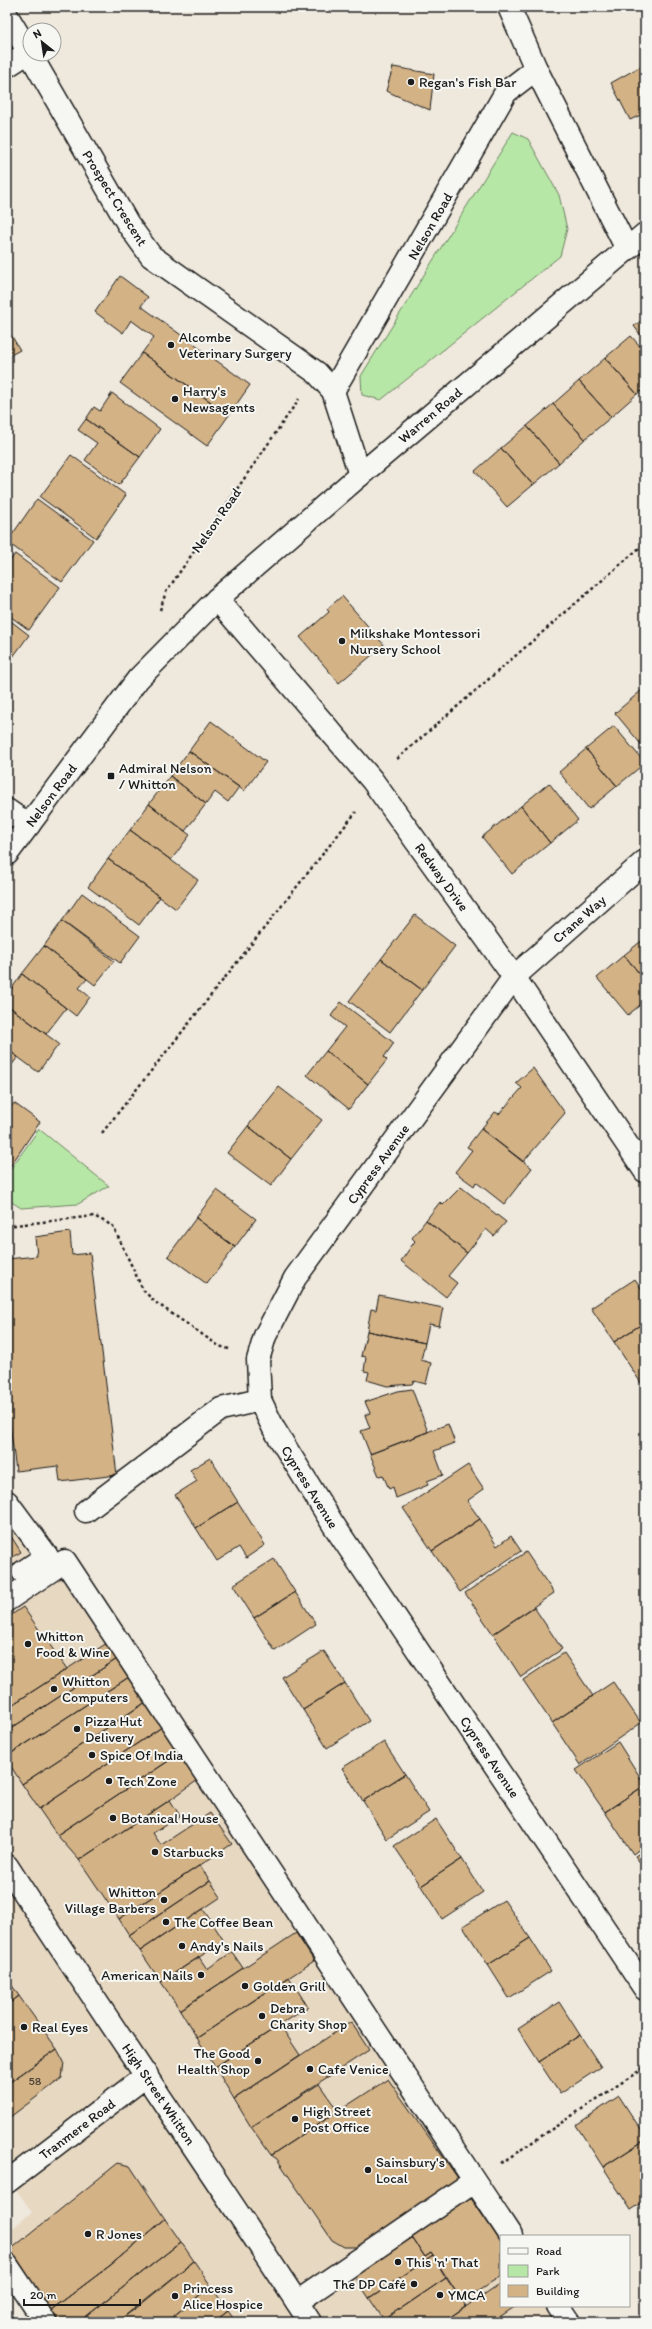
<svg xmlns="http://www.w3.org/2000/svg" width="652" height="2329" viewBox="0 0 652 2329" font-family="Itim,sans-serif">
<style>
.built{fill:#e7d8c2}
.green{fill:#b7e7a6;stroke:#6a8261}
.building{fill:#d3b286;stroke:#1c1c1c}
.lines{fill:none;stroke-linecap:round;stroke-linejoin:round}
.service-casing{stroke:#1c1c1c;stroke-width:25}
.minor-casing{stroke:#1c1c1c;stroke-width:25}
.tertiary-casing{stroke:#1c1c1c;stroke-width:25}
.path{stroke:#1c1c1c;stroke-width:2.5;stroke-dasharray:3 3;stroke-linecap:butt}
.service{stroke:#f6f6f2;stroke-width:22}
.minor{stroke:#f6f6f2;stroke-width:22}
.tertiary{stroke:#f6f6f2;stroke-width:22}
.poi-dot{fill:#1c1c1c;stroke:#f6f6f2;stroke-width:1.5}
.labels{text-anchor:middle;stroke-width:4;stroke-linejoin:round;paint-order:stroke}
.number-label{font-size:12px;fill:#4a4236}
.poi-label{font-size:14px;fill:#1c1c1c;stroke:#f6f6f2;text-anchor:start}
.street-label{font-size:14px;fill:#1c1c1c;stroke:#f6f6f2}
</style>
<rect width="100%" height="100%" fill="#efe8dc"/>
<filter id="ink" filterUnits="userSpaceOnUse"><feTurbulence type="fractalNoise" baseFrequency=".025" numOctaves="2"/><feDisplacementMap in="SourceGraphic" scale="8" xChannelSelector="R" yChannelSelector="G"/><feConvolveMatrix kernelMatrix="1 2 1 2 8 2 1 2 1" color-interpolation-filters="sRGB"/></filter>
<g filter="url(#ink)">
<path class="built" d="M7 1514 63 1573 501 2236V2306H567L578 2322H36L7 2281V2233L32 2212 7 2176Z"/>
<path class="green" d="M513 132 528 139 559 195 567 229 560 256 381 400 362 395 361 376Z
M39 1129 109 1186 78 1204 21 1208 7 1199V1174Z"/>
<path class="building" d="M643 65 645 113 630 120 611 83Z
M393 67 434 74 430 110 386 91Z
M120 276 148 297 141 306 250 385 229 415 142 353 154 337 131 320 123 333 95 312Z
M645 318V341L634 326Z
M7 328 20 350 7 357Z
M631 336 645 352V388L637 394 605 358Z
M142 353 229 415 207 446 120 383Z
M605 358 637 394 611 417 579 381Z
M579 381 611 417 585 439 553 404Z
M112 393 160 429 140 457 86 419 94 407 100 411Z
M553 404 585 439 559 463 527 426Z
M86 419 140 457 119 485 85 460 97 443 78 430Z
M527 426 559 463 533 485 501 448Z
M501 448 533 485 507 507 475 471Z
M71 455 126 495 96 538 40 497Z
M37 499 93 540 62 582 7 542Z
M15 554 60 587 29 630 7 614V565Z
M342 596 384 645 339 683 300 637 329 612 327 609Z
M7 618 29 635 7 665Z
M642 690 645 693V749L615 713Z
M211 721 266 762 244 791 189 751Z
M614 726 645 763 617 786 586 749Z
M586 749 617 786 589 809 559 772Z
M189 751 239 787 228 802 215 792 206 804 170 776Z
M170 776 206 804 185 831 149 804Z
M549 783 578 820 550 843 521 806Z
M149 804 190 835 171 860 130 830Z
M521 806 550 843 512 874 482 837Z
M130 830 198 880 176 909 108 859Z
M108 859 160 897 139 925 88 887Z
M82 893 140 936 120 963 62 921Z
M415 915 455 946 422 990 381 959Z
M62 921 114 961 95 985 44 946Z
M645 938V980L624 955Z
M44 946 87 979 79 988 90 997 76 1016 22 974Z
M624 955 645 980V1001L628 1015 597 978Z
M381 959 422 990 390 1032 349 1001Z
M22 974 66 1008 46 1034 7 1005V995Z
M341 1002 394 1043 384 1057 387 1060 368 1084 326 1051 345 1027 331 1016Z
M7 1005 59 1044 38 1072 7 1049Z
M7 1049 18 1057 7 1071Z
M326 1051 368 1084 349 1109 307 1075Z
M533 1068 565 1113 523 1162 481 1129 495 1112 499 1114 522 1088 516 1083Z
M279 1087 322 1120 291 1159 248 1126Z
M14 1103 40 1122 7 1171V1113Z
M248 1126 291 1159 271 1186 227 1153Z
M481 1129 532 1168 504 1204 476 1182 474 1186 455 1172 472 1150 467 1147Z
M461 1187 506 1222 494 1236 486 1229 467 1253 426 1220 440 1202 443 1205Z
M217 1190 256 1219 235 1247 196 1218Z
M196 1218 235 1247 207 1284 168 1256Z
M426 1220 467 1253 448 1276 457 1283 446 1297 401 1261 415 1241 412 1238Z
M70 1232 72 1255 90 1253 117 1475 60 1482 58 1466 16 1471 7 1401V1259L37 1256 35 1237Z
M635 1279 645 1294V1322L614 1342 591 1308Z
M379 1295 443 1308 439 1326 429 1324 425 1343 367 1331 371 1309 376 1310Z
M645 1322V1380L641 1383 614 1342Z
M367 1331 425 1343 421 1360 431 1363 426 1384 414 1381 412 1384 387 1386 367 1380 369 1372 364 1371 366 1357 361 1356Z
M412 1389 428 1432 370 1454 361 1431 370 1428 365 1415 370 1413 365 1402 398 1391Z
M448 1424 455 1443 434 1451 443 1475 427 1481 428 1485 396 1498 393 1487 389 1489 383 1475 379 1476 370 1454Z
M210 1458 238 1502 196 1528 175 1495 197 1481 190 1470Z
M468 1465 484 1489 467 1501 480 1519 432 1551 403 1508Z
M238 1502 265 1545 246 1558 239 1547 217 1561 196 1528Z
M480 1519 497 1546 511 1536 521 1551 460 1592 432 1551Z
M7 1530 21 1552 7 1560Z
M526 1552 554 1593 493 1634 465 1593Z
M274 1559 295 1592 254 1618 233 1585Z
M295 1592 316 1624 275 1651 254 1618Z
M23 1607 67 1669 7 1708V1618Z
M534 1607 562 1649 521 1677 493 1634Z
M107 1643 117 1659 7 1731V1708Z
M324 1651 345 1683 303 1710 282 1677Z
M564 1653 593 1696 552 1723 523 1680Z
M117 1659 129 1677 7 1756V1731Z
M129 1677 146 1702 22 1784 7 1760V1756Z
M613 1682 641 1723 580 1765 552 1723Z
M345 1683 369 1721 327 1748 303 1710Z
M146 1702 162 1727 39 1809 22 1784Z
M162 1727 179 1754 57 1835 39 1809Z
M384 1742 405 1774 363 1801 342 1768Z
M618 1742 645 1785 605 1812 576 1770Z
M179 1754 198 1780 170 1800 79 1860 57 1835Z
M405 1774 429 1812 387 1839 363 1801Z
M645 1785V1845L633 1854 605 1812Z
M170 1800 180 1816 153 1833 161 1845 210 1813 232 1844 119 1919 79 1860Z
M436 1819 462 1859 421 1886 394 1846Z
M645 1850V1869L635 1856Z
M462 1859 483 1892 442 1919 421 1886Z
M200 1865 210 1881 129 1935 119 1919Z
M210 1881 221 1897 140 1951 129 1935Z
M504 1900 530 1938 488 1965 463 1926Z
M203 1909 224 1941 161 1982 140 1951Z
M296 1933 314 1961 197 2038 180 2010Z
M530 1938 551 1971 509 1998 488 1965Z
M232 1952 243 1968 180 2010 161 1982 199 1957 207 1969Z
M289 1977 308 2007 215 2067 197 2038Z
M7 1978 19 1996 7 2005Z
M19 1996 57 2049 7 2084V2005Z
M559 2002 580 2035 539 2062 518 2029Z
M351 2022 369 2050 251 2127 234 2099Z
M280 2025 300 2055 234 2099 215 2067Z
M580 2035 601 2067 560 2094 539 2062Z
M57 2049 64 2062 62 2078 10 2117 7 2113V2084Z
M388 2079 460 2181 360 2247H344L332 2240 277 2159 271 2155Z
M319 2084 338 2111 271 2155 251 2127Z
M619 2096 645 2136V2140L603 2167 576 2125Z
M645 2140V2201L631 2210 603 2167Z
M118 2163 130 2166 165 2219 112 2264 51 2310 10 2250Z
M470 2197 501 2242V2276L462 2301 431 2253 425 2257 411 2236Z
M165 2219 181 2242 79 2322H60L51 2310 112 2264Z
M411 2236 425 2257 431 2253 433 2256 369 2298 354 2275Z
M181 2242 194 2261 139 2306 117 2322H79Z
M433 2256 446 2278 384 2320 369 2298Z
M194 2261 211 2286 166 2322H117Z
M446 2278 466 2306 443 2322H386L384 2320Z
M501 2283V2306H516L492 2322H443Z
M211 2286 228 2311 214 2322H166Z
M228 2311 236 2322H214Z"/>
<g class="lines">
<g class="service-casing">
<path id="service" d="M7 1502 47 1556 23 1572
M86 1511 221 1409 260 1400
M7 1600 65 1561 511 2236
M7 2265 45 2322
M297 2302 474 2181
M558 2306 569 2322"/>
</g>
<g class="minor-casing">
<path id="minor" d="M7 16 30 54
M30 54 128 224 151 256 317 373 333 391 360 475
M7 66 29 52
M333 391 506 92 536 69
M217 599 372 780 514 977 645 1171
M7 810 29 825
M645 861 514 977 295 1278 265 1336 258 1360 260 1400 274 1429 333 1524 645 1989
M7 2182 147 2075"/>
</g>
<g class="tertiary-casing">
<path id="tertiary" d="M509 7 536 69 627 249
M7 854 138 679 217 599 360 475 645 234
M7 1866C106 2019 210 2169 310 2322"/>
</g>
<path class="path" d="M160 610 166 592 299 399
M397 759 645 543
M102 1133 356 812
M7 1226 94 1216 113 1226 143 1290 155 1302 219 1346 229 1349
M501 2163 645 2067"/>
<use href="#service" class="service"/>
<use href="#minor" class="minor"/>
<use href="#tertiary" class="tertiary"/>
</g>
</g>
<g class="poi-dot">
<circle cx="411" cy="82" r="4"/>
<circle cx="171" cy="345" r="4"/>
<circle cx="175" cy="399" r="4"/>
<circle cx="342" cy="641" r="4"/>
<rect x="107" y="772" width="8" height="8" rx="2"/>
<circle cx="28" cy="1644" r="4"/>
<circle cx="54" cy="1689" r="4"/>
<circle cx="77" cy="1729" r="4"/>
<circle cx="92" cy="1755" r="4"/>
<circle cx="109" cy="1781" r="4"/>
<circle cx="113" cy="1818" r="4"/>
<circle cx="155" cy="1852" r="4"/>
<circle cx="164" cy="1900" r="4"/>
<circle cx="166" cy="1922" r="4"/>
<circle cx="182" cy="1946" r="4"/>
<circle cx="201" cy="1975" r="4"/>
<circle cx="245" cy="1986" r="4"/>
<circle cx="262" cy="2016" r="4"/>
<circle cx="24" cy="2027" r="4"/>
<circle cx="258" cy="2061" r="4"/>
<circle cx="310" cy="2069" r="4"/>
<circle cx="295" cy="2119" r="4"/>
<circle cx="368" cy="2170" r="4"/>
<circle cx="88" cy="2234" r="4"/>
<circle cx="398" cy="2262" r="4"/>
<circle cx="414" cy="2284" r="4"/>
<circle cx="440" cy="2295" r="4"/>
<circle cx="175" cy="2296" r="4"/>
</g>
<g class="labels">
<g class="number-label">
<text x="35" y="2085">58</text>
</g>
<g class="poi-label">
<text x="419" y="87">Regan's Fish Bar</text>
<text x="179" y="342">Alcombe<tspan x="179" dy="16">Veterinary Surgery</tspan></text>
<text x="183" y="396">Harry's<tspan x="183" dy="16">Newsagents</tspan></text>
<text x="350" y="638">Milkshake Montessori<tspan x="350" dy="16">Nursery School</tspan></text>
<text x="119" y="773">Admiral Nelson<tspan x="119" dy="16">/ Whitton</tspan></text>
<text x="36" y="1641">Whitton<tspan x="36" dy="16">Food &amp; Wine</tspan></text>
<text x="62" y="1686">Whitton<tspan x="62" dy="16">Computers</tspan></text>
<text x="85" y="1726">Pizza Hut<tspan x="85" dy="16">Delivery</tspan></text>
<text x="100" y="1760">Spice Of India</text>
<text x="117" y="1786">Tech Zone</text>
<text x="121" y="1823">Botanical House</text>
<text x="163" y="1857">Starbucks</text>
<text x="156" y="1897" text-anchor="end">Whitton<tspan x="156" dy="16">Village Barbers</tspan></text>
<text x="174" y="1927">The Coffee Bean</text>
<text x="190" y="1951">Andy's Nails</text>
<text x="193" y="1980" text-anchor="end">American Nails</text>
<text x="253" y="1991">Golden Grill</text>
<text x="270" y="2013">Debra<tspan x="270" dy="16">Charity Shop</tspan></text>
<text x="32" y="2032">Real Eyes</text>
<text x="250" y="2058" text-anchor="end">The Good<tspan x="250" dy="16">Health Shop</tspan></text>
<text x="318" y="2074">Cafe Venice</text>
<text x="303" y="2116">High Street<tspan x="303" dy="16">Post Office</tspan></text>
<text x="376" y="2167">Sainsbury's<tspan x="376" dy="16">Local</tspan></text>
<text x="96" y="2239">R Jones</text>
<text x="406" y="2267">This 'n' That</text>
<text x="406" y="2289" text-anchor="end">The DP Café</text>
<text x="183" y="2293">Princess<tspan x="183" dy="16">Alice Hospice</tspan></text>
<text x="448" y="2300">YMCA</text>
</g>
<g class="street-label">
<text transform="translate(115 198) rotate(58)" y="5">Prospect Crescent</text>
<text transform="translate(430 226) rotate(-60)" y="5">Nelson Road</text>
<text transform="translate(430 415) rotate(-40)" y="5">Warren Road</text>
<text transform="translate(216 520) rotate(-55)" y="5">Nelson Road</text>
<text transform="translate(51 795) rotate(-53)" y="5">Nelson Road</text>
<text transform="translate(442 877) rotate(54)" y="5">Redway Drive</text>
<text transform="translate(579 919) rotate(-41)" y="5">Crane Way</text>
<text transform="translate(378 1164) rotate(-54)" y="5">Cypress Avenue</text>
<text transform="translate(310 1487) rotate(58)" y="5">Cypress Avenue</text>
<text transform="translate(490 1757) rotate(56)" y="5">Cypress Avenue</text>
<text transform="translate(159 2094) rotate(56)" y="5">High Street Whitton</text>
<text transform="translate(77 2129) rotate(-37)" y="5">Tranmere Road</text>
</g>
</g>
<rect width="652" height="2329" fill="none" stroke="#f6f6f2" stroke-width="24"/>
<rect x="12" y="12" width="628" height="2305" fill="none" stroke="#1c1c1c" stroke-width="1.5" filter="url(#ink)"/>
<rect x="500" y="2235" width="130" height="72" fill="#f6f6f2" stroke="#9f9f9c"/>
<rect x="508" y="2248" width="20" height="6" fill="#f6f6f2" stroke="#9f9f9c"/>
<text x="536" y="2255" font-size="12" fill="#1c1c1c">Road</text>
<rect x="508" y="2265" width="20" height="12" fill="#b7e7a6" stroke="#9f9f9c"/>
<text x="536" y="2275" font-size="12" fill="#1c1c1c">Park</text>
<rect x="508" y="2285" width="20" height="12" fill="#d3b286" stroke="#9f9f9c"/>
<text x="536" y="2295" font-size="12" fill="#1c1c1c">Building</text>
<g transform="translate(42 42) rotate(330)"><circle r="19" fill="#f6f6f2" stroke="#9f9f9c"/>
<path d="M0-3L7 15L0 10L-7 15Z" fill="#1c1c1c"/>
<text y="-6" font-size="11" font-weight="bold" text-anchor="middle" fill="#1c1c1c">N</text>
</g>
<path d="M24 2299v6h116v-6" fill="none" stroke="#1c1c1c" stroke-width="2"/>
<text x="30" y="2299" font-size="12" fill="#1c1c1c" stroke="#f6f6f2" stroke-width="3" paint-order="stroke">20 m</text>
</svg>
